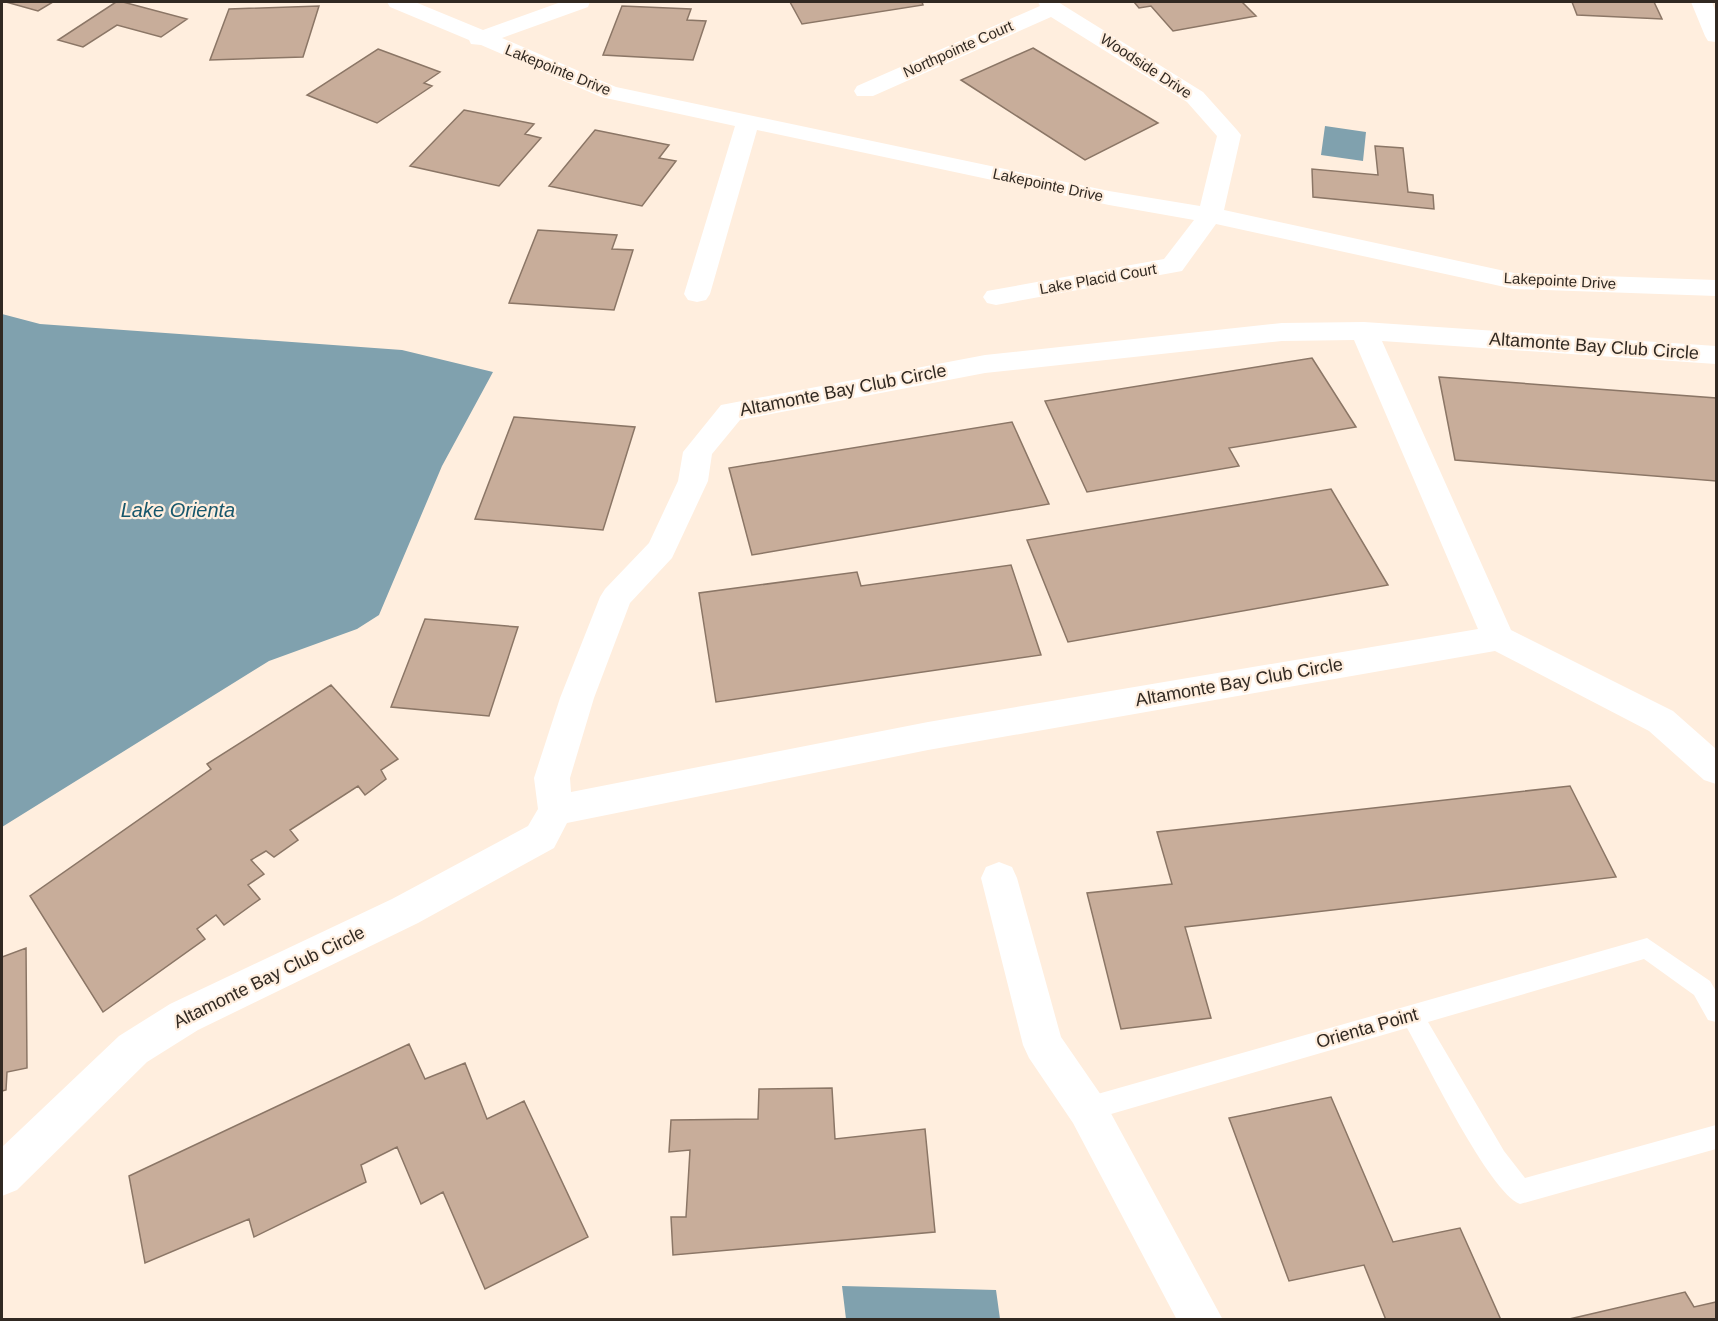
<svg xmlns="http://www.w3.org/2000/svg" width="1718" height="1321" viewBox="0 0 1718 1321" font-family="Arial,sans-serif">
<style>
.water{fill:#80a1ae}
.building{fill:#c8ad9a;stroke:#8b7666;stroke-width:1.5}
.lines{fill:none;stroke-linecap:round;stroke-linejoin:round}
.service{fill:#fff;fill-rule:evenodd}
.minor{fill:#fff;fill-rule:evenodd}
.labels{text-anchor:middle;stroke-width:4.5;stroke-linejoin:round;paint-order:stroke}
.far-street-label{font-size:15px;fill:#312922;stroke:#ffeede}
.street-label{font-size:18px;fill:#312922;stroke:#ffeede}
.water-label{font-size:20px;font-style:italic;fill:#17576c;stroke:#ffeede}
</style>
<rect width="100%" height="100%" fill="#ffeede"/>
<path class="water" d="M1325 126 1366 132 1363 161 1321 155Z
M2 314 40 324 402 350 493 372 442 466 379 615 357 629 269 661 2 827Z
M842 1286 996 1290 1000 1319H846Z"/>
<path class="building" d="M6 2H53L38 11Z
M116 2H123L187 19 161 37 117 25 83 47 58 40Z
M790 2H925H922L923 5 802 24Z
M1134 2H1242L1256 16 1173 31 1151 6 1139 8Z
M1572 2H1654L1662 19 1577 15Z
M319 6 303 57 210 60 229 9Z
M622 6 691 9 687 20 706 21 693 60 603 55Z
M1033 48 1158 123 1085 160 961 80Z
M378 49 440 72 424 83 432 86 377 123 307 95Z
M464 110 534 124 525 134 541 138 499 186 410 166Z
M595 130 669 145 659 158 676 161 642 206 549 186Z
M1375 146 1403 148 1408 192 1433 195 1434 209 1313 197 1312 169 1378 175Z
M538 230 617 235 612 249 633 250 614 310 509 303Z
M1312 358 1356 427 1229 448 1239 466 1087 492 1045 401Z
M1439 377 1716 398V481L1455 460Z
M514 417 635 427 603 530 475 519Z
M1012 422 1049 504 752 555 729 468Z
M1331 489 1388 585 1068 642 1027 540Z
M1011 565 1041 655 716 702 699 593 857 572 861 586Z
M425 619 518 627 489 716 391 707Z
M331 685 398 759 381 770 386 779 365 795 358 786 290 830 298 840 274 857 266 851 251 860 264 874 248 885 260 899 224 925 216 915 197 929 205 939 103 1012 30 896 211 769 207 764Z
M1570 786 1616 877 1185 927 1211 1018 1121 1029 1087 893 1172 884 1157 832Z
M26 948 27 1068 7 1072 6 1090 2 1091V957Z
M409 1044 425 1079 465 1063 487 1119 524 1101 588 1237 485 1289 443 1192 421 1204 397 1147 361 1165 366 1182 254 1237 249 1219 145 1263 129 1176Z
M832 1088 835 1139 925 1129 935 1232 673 1255 671 1217H686L690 1150 669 1152 671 1120 758 1119 759 1089Z
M1331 1097 1393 1242 1460 1228 1501 1320H1386L1364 1265 1289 1281 1229 1118Z
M1685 1292 1694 1307 1716 1302V1320H1565Z"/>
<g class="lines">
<path class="service" d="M1647 938 1710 981 1716 991V1022L1708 1020 1694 995 1644 959 1428 1022 1504 1151 1525 1178 1716 1125V1149L1520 1204C1489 1192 1427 1063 1407 1028L1087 1121 1078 1117 1075 1109 1078 1101 1087 1097Z"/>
<path class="minor" d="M387 2H415L483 30 561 2H590L588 7 502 38 616 87 1109 191 1200 206 1217 136 1187 102 1051 17 873 96H857L854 91 857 86 1040 6 1038 2H1058L1203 92 1237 130 1241 135 1224 210 1514 273 1716 280V296L1514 289 1216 224 1182 271 996 305 987 303 983 297 987 291 1164 259 1194 220 1109 205 757 130 710 294 706 300 697 302 688 300 684 294 735 126 601 97 481 45 471 44 469 40 390 7Z
M1691 2H1712L1716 13V42L1708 41 1705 36Z
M1364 322 1716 346V364L1382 341 1511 630 1673 711 1716 749V784L1704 780 1649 731 1495 651 928 750 567 823 554 848 418 923 198 1030 147 1062 17 1190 2 1196V1147L119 1036 170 1004 392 899 528 826 538 809 534 778 560 698 600 597 605 589 649 543 678 481 683 452 721 405 985 355 1282 323ZM1354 340 1478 629 928 722 571 792 570 778 594 698 630 603 672 558 708 481 712 454 740 420 985 373 1282 341Z
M999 862 1012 867 1017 878 1061 1037 1101 1095 1223 1320H1177L1073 1123 1029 1058 1023 1045 981 878 986 867Z"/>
</g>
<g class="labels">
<g class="far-street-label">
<text transform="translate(958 49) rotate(-24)" y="5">Northpointe Court</text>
<text transform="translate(1146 66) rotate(33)" y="5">Woodside Drive</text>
<text transform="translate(558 70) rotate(22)" y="5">Lakepointe Drive</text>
<text transform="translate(1048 185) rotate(12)" y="5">Lakepointe Drive</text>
<text transform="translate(1098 279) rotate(-10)" y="5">Lake Placid Court</text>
<text transform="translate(1560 281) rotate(3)" y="5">Lakepointe Drive</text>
</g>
<g class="street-label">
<text transform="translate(1594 346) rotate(4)" y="6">Altamonte Bay Club Circle</text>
<text transform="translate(843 390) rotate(-11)" y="6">Altamonte Bay Club Circle</text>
<text transform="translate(1239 682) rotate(-10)" y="6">Altamonte Bay Club Circle</text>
<text transform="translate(269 977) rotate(-26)" y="6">Altamonte Bay Club Circle</text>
<text transform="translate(1367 1028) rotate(-16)" y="6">Orienta Point</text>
</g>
<g class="water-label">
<text x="178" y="517">Lake Orienta</text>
</g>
</g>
<rect width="1718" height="1321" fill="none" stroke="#312922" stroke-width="6"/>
</svg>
